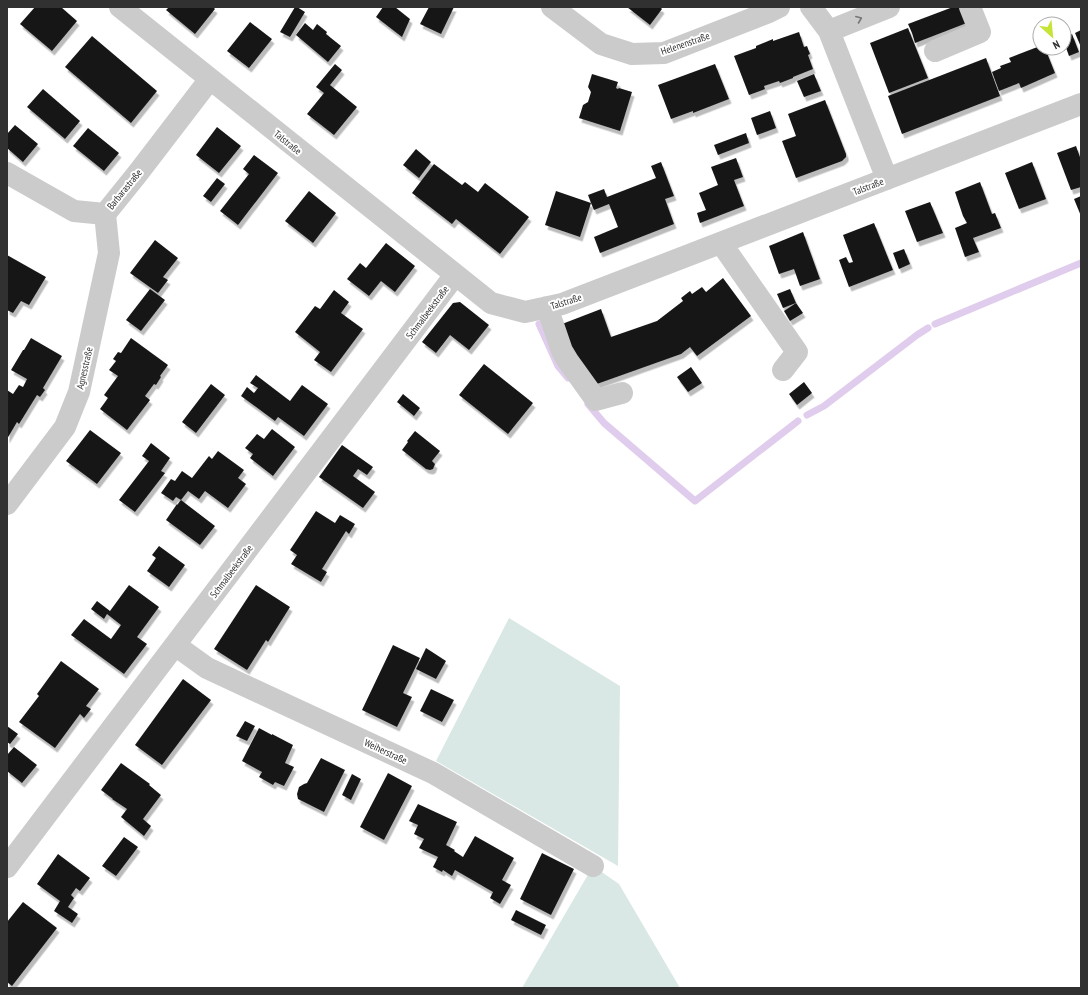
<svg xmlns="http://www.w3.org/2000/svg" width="1088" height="995" viewBox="0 0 1088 995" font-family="'PT Sans Narrow',sans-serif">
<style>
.green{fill:#d9e8e4}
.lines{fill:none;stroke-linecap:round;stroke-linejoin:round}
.stream{stroke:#e0ccec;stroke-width:7}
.building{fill:#181818;filter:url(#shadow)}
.minor{stroke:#cbcbcb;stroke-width:22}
.oneway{stroke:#767676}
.labels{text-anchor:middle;stroke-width:4;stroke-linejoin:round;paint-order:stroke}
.street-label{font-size:10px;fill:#313131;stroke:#fff}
</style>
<defs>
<filter id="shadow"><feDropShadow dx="2.5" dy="4.5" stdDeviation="0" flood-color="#0004"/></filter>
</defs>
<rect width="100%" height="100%" fill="#fff"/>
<path class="green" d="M509 618 620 686 618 866 436 761Z
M593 866 619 884 680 988H522Z"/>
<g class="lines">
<path class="stream" d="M539 324 558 366 568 378
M935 324 1081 263
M588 404 604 423 695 501 798 421
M807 415 824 406 917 335 928 328"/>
</g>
<path class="building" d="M35 7H61L77 21 52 51 20 24Z
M169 7H213L215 9 195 34 166 10Z
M295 7H297L305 12 290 37 280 32Z
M383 7H395L410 19 402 37 376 17Z
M429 7H454L441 34 420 24Z
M627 7H660L662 9 650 25Z
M953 7H966L972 21 915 43 912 33 908 24Z
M250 22 272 39 249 68 227 51Z
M305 23 313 30 317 24 327 32 326 34 341 46 328 62 296 35Z
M908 28 928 78 889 93 870 43Z
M1081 30V47L1075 33Z
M799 32 804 47 807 46 810 54 808 55 813 69 793 77V78L780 83 779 81 764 86 765 89 749 95 734 56 756 48V46L773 39V41Z
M1072 34 1079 52 1069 56 1064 42V37Z
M92 36 157 91 131 123 65 67Z
M1040 46V48H1045L1055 73 1021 88 1019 83 999 91 992 72 1001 68 1000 66 1011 62 1009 58Z
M986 58 1000 96 902 134 888 96Z
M335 64 342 70 330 85 357 107 334 135 307 114 324 93 316 87Z
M715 64 729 99 693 113V111L671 119 658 85Z
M592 74 618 82 616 88 618 89 619 88 632 92 620 131 579 118 583 105 588 102 591 92 588 87Z
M814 74 821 91 804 97 797 81Z
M43 89 80 121 65 139 27 107Z
M825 100 846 154V157L842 161 796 178 782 141 796 136 788 114Z
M770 111 776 128 757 135 751 118Z
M15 125 38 144 23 162 7 148V134Z
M217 127 241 146 219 173 196 155Z
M88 128 119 153 104 171 73 146Z
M746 133 749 143 718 155 714 145Z
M1076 146 1081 160V187L1071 190 1057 153Z
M416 149 431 162 419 178 403 165Z
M254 155 278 173 238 225 220 211 249 174 243 169Z
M736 158 743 177 734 180 744 206 700 223 697 213 706 210 699 193 718 185 711 167Z
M661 162 674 196 665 199 674 224 600 253 594 237 618 227 609 204 594 210 591 203 580 237 545 225 556 191 591 203 588 195 604 189 607 197 656 178 651 166Z
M1032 162 1046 199 1019 209 1005 173Z
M434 164 462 185 465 182 478 192 485 183 529 217 500 254 456 219 452 224 412 193Z
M217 178 225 184 211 202 203 196Z
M980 182 992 214 995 213 1001 228 973 238 979 252 965 257 955 228 967 223 963 216 955 192Z
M309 191 336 213 313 243 285 221Z
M1081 196V216L1074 199Z
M930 202 943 233 917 242 905 211Z
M874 223 893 270 849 287 839 260 846 257 849 263 853 262 843 235Z
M803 232 820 279 800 286 794 269 779 274 769 246Z
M155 240 178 258 163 277 168 280 158 293 130 273Z
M386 243 415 266 395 292 381 281 369 296 347 279 360 263 366 268Z
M904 249 910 264 899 269 893 253Z
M7 255 46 277 29 305 21 301 13 313 7 310Z
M723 278 751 316 697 356 690 347 681 354 594 385 572 353 562 324 601 309 611 337 657 321 683 301 681 298 690 291 692 294 702 287 706 292Z
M150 289 165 300 141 331 126 320Z
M790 289 796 303 803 313 790 321 784 311 796 303 783 308 777 294Z
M334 290 349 302 341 313 363 329 331 372 314 360 320 352 295 332 315 306 320 309Z
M460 302 489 325 469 350 450 335 436 353 422 342 453 303Z
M31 338 62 356 43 388 45 390 40 397 37 395 19 424 17 422 7 439V390L13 394 19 385 23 387 27 379 11 370 23 350H24Z
M131 338 168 365 160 376 161 377 156 385 154 384 145 396 150 400 127 430 100 409 108 398 104 395 118 376 109 370 116 361 113 359 118 352 121 353Z
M484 364 533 403 508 434 459 395Z
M691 367 702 383 688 392 677 377Z
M256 375 290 401 302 385 328 404 304 436 278 417 275 421 241 396 247 387 254 393 258 388 250 383Z
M804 382 812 393 797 405 789 394Z
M211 384 225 395 196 433 182 422Z
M403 394 420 408 414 416 397 402Z
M272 429 295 447 273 476 250 458 253 454 245 448 257 434 264 439Z
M90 430 121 453 97 484 66 461Z
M415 431 440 451 432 461 435 464 433 469 430 470 426 469 402 450 408 442 407 441Z
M151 443 170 458 161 471 165 473 135 512 119 500 149 461 142 456Z
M342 445 373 467 367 475 358 469 353 476 375 492 363 508 319 477Z
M218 451 244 470 238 478 246 484 228 508 205 491 199 499 188 491 181 500 215 526 200 545 166 520 177 504V505L181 500 176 497 173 501 161 493 171 479 175 481 182 471 192 478 209 456 212 459Z
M316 511 335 523 340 515 355 524 349 534 346 531 322 569 327 572 321 582 291 564 297 555 290 550Z
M159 546 185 565 169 587 147 571 156 558 152 555Z
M129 585 159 607 137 637 147 644 124 674 71 635 84 619 111 639 121 625 107 614 104 619 91 609 97 601 110 611Z
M256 585 290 607 268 642 266 640 247 670 214 649Z
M393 645 420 658 403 693 412 697 397 727 362 710Z
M426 648 446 661 436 679 416 669Z
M61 661 99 689 86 706 91 709 84 718 80 714 55 748 19 722 39 696 37 694Z
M183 679 211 700 162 765 135 745Z
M431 689 454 700 442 722 420 711Z
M245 721 255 726 247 741 236 736Z
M7 726 18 734 10 744 7 742Z
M259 728 272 735V734L293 745 285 763 294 767 284 786 275 782 273 785 259 777 262 772 242 761Z
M14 747 37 765 22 783 7 771V755Z
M321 758 345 770 324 812 298 799 297 794 299 787 304 784 307 783Z
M121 763 150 784 149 785 161 795 143 819 151 826 144 836 121 817 127 809 112 799H113L101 790Z
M388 773 412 786 384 840 360 827Z
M352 774 361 779 351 800 342 795Z
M418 804 457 822 446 845 455 850 454 851 463 857 475 836 514 858 502 880 511 885 500 904 490 898 493 892 455 870 452 876 443 870 442 872 433 867 438 857 419 848 424 839 414 834 418 825 409 821Z
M124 837 138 847 116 876 102 866Z
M542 853 574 869 551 915 520 899Z
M58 854 90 878 80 891 76 888 71 895 74 898 68 907 78 914 72 923 54 911 60 901 37 884Z
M23 902 57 928 12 986 7 982V922Z
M516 910 546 925 541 935 511 920Z"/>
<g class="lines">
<path class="minor" d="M120 7 491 303 525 312 562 304 1081 104
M552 7 601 44 632 54 664 53 769 12 779 7
M811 7 829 31 887 179
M829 31 889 7
M935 51 980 32 970 7
M7 173 74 211 105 214
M105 214 138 173 210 79
M721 243 797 352 783 370
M547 307 562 351 568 361 596 400 622 393
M7 504 65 427 79 392 109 253 105 214
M175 645 207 668 433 773 593 866
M7 867 455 275"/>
</g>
<defs><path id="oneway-chevron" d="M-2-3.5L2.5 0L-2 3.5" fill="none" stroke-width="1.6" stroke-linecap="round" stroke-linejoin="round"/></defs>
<use class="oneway" href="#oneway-chevron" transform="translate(859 19) rotate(-22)"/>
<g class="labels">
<g class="street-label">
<text transform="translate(685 43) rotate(-19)" y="4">Helenenstraße</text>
<text transform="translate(288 142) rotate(39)" y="4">Talstraße</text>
<text transform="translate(868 186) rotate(-21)" y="4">Talstraße</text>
<text transform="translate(124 189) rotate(-51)" y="4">Barbarastraße</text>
<text transform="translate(566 301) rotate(-18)" y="4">Talstraße</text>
<text transform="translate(427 312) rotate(-53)" y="4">Schmalbeekstraße</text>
<text transform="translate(84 368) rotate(-77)" y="4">Agnesstraße</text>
<text transform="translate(231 571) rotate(-53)" y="4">Schmalbeekstraße</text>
<text transform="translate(386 751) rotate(25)" y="4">Weiherstraße</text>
</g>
</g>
<rect width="1088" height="995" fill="none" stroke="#313131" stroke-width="16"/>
<g transform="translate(1052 36) rotate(153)"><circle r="19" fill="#ffffff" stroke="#adadad"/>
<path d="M0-3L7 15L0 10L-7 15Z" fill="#c6e338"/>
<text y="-6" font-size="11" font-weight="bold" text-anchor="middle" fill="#313131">N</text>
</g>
</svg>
